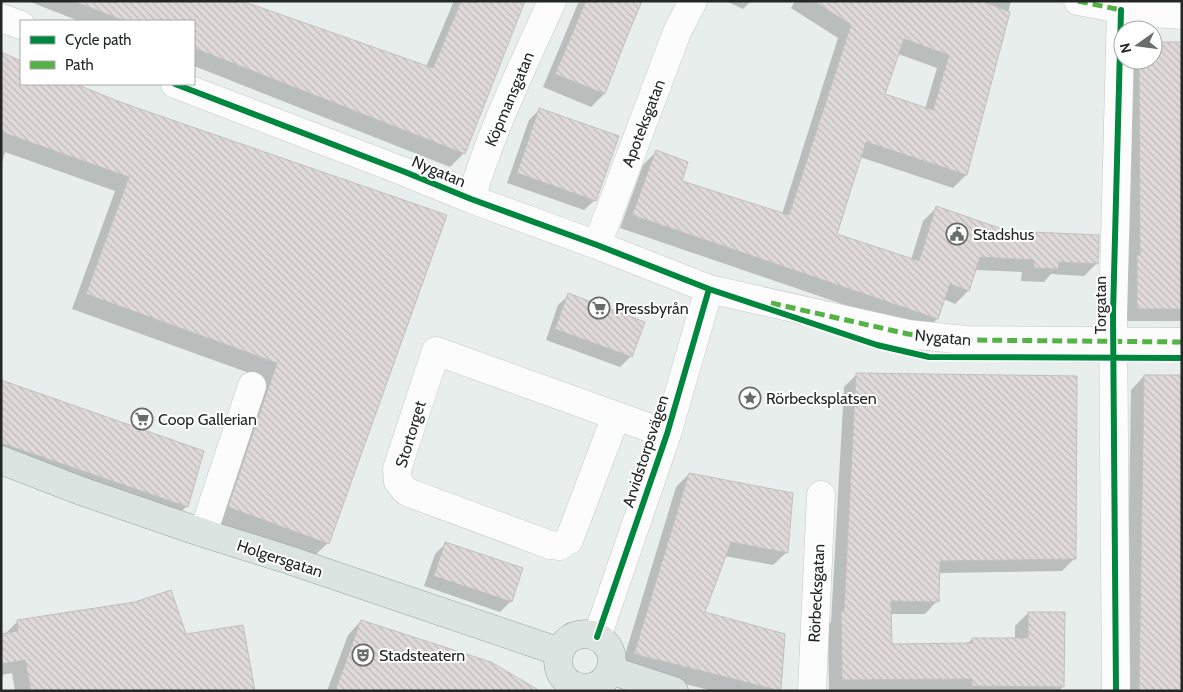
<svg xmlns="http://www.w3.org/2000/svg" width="1183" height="692" viewBox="0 0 1183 692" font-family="Cabin,sans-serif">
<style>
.shadow{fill:#0003;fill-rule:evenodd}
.building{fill:url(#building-back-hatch);stroke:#c0c0c0;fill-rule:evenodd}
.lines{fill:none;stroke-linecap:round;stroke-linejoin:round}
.minor-casing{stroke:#c3c8c5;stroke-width:29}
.major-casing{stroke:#93a39c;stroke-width:29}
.minor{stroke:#fcfcfc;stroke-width:28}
.major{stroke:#dbe4e1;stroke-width:28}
.quiet{stroke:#55b245;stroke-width:5;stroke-dasharray:10 5;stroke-linecap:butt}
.cycleway-casing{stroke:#fff;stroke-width:9}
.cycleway{stroke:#00873e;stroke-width:6}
.labels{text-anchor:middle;stroke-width:4;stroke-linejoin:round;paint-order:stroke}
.street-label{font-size:16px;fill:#232826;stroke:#fff}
.poi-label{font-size:16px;fill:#232826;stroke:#fff;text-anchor:start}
</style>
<defs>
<pattern id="building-back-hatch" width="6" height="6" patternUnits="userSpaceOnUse" patternTransform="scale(1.25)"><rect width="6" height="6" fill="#e0d9da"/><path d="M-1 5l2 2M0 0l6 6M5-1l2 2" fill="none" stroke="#c0babb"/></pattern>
</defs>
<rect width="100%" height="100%" fill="#e8eeeb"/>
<path class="shadow" d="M28 1H238L426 67 454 1H524L464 153 450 167 194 66V21H79Z
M579 1H641L604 94 591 107 543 87Z
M726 1H751L743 9Z
M795 1H1011L966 175 953 188 860 157 836 235 911 260 923 221 936 208 1097 263 1084 276 1051 274 1044 282 1021 281 1022 272 975 270 968 291 955 304 944 299 937 319 924 332 620 228 643 165 656 152 680 182 782 214 838 38 791 8ZM898 54 937 68 925 109 884 95Z
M1153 43 1182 173V321H1125L1127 60H1153Z
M1 54 21 62V84H73L119 103 446 216 328 543 313 557 214 522 263 378 72 309 115 191 5 152 1 166Z
M540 109 595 200 584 210 507 183 529 120Z
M569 295 643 322 630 357 620 367 546 340 558 305Z
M856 375 1075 558 1062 571 938 573 937 601 925 614H890L891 645 967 644 972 639H1015V626L1028 613 1063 686 1059 691H829L828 625 831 622 844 387Z
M1144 376 1182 691H1126L1131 390Z
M1 381 187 506 172 521 1 463Z
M689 474 787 552 773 565 724 556 703 613 784 635 780 691H713L621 668 676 487Z
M446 543 511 601 500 612 424 586 435 554Z
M361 621 529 691H327L348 635Z
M17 622 185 635 253 691H15L12 673 1 675V635L5 634Z"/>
<path class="building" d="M78 1H242L433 68 461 1H525L465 154 194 48V21H125L78 3Z
M586 1H642L626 39 605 94 555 74Z
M814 1H982L1010 12 967 175 866 142 837 234 919 261 936 206 1008 231 1099 235 1098 264 1059 262 1058 269 1034 268V260L980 257 969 291 950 284 938 319 632 215 656 150 688 162 682 181 789 215 851 25ZM904 39 949 55 933 110 885 94Z
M1153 42H1182V309H1137V255H1140L1139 60H1153Z
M1 52 21 61V84H76L120 102 447 215 329 544 228 507 277 363 86 294 129 177 1 132Z
M539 108 619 136 596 201 517 173Z
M568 293 645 322 632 357 555 329Z
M856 373 1077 376 1076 559 940 561 939 602 891 601 892 644 972 643V638H1028V612H1065L1064 687 972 686V679L842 680 841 611H844Z
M1144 375H1182V691H1139Z
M1 380 204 451 188 507 1 443Z
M689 473 793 493 788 553 731 542 705 612 785 634 781 691 634 654Z
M445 542 523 568 512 602 434 576Z
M171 590 186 634 243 625 255 691H31L25 660 1 664V634L18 631 17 620 135 602Z
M361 620 491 662 540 691H335Z"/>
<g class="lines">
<g class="minor-casing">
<path id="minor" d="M1078 1 1137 12 1182 15
M1 18 21 25
M175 84 405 172 471 199 597 245 709 289 667 434 597 637
M471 199C491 131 523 66 552 1
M597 245 677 32 693 1
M709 289 908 334 965 340 1182 342
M616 416 569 540 560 546 550 545 407 492 398 482 397 469 436 351 667 434
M203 533 252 386
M574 691 576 686
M812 691 821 495
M1116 691 1113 314 1121 10"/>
</g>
<g class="major-casing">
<path id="major" d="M1 460 81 491 203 533 289 560 560 652
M558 661a27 27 0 1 1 54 0a27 27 0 1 1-54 0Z
M610 670 674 691"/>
</g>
<use href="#minor" class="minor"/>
<use href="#major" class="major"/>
<path class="quiet" d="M1078 1 1121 10V14
M771 303 908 334 965 340 1182 342"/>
<g class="cycleway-casing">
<path id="cycleway" d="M175 84 405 172 471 199 597 245 709 289 667 434 597 637
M709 289 877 345 929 357 1182 358
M1116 691 1113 314 1121 10"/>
</g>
<use href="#cycleway" class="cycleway"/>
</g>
<defs>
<g id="civic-ring" transform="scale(1.125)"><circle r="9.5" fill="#fff" stroke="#686d6b" stroke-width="1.5"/><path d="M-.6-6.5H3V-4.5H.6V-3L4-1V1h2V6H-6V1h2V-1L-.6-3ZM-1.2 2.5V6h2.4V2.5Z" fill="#686d6b"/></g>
<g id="supermarket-ring" transform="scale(1.125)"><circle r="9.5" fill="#fff" stroke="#686d6b" stroke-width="1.5"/><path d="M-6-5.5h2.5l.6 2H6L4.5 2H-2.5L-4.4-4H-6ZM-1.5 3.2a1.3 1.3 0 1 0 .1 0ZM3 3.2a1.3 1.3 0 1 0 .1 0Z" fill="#686d6b"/></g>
<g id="sight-ring" transform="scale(1.125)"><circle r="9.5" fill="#fff" stroke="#686d6b" stroke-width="1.5"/><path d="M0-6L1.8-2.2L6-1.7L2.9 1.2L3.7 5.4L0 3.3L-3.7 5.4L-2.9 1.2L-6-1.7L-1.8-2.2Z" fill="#686d6b"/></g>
<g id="theatre-ring" transform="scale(1.125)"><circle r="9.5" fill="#fff" stroke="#686d6b" stroke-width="1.5"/><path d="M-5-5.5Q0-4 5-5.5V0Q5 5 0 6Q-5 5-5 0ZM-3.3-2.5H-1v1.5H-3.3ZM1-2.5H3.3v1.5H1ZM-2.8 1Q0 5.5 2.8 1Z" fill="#686d6b"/></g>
</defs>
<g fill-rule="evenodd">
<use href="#civic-ring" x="957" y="234"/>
<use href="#supermarket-ring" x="599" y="308"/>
<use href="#sight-ring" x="750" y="398"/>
<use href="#supermarket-ring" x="142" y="419"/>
<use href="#theatre-ring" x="363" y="655"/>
</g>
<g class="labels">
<g class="street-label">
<text transform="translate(509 99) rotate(-67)" y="6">Köpmansgatan</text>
<text transform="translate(643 123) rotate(-69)" y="6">Apoteksgatan</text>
<text transform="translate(439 171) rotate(23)" y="6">Nygatan</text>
<text transform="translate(1100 305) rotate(-90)" y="6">Torgatan</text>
<text transform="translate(943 337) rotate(5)" y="6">Nygatan</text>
<text transform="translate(410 434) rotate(-73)" y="6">Stortorget</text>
<text transform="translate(645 451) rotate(-72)" y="6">Arvidstorpsvägen</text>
<text transform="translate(280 558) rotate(18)" y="6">Holgersgatan</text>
<text transform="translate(816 593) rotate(-87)" y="6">Rörbecksgatan</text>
</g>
<g class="poi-label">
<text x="973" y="240">Stadshus</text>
<text x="615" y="314">Pressbyrån</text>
<text x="766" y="404">Rörbecksplatsen</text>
<text x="158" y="425">Coop Gallerian</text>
<text x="379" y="661">Stadsteatern</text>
</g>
</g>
<rect width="1183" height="692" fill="none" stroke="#232826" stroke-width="5"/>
<rect x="20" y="20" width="175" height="65" fill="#ffffff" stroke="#a7a9a8"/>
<rect x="30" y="36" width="25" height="8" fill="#00873e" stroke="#a7a9a8"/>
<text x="65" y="45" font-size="15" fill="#232826">Cycle path</text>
<rect x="30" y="61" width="25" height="8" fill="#55b245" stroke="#a7a9a8"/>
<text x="65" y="70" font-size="15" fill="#232826">Path</text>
<g transform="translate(1138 45) rotate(256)"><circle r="24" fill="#ffffff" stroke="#a7a9a8"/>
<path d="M0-4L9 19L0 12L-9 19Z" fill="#686d6b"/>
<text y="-8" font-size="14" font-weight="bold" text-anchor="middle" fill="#232826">N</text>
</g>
</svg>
